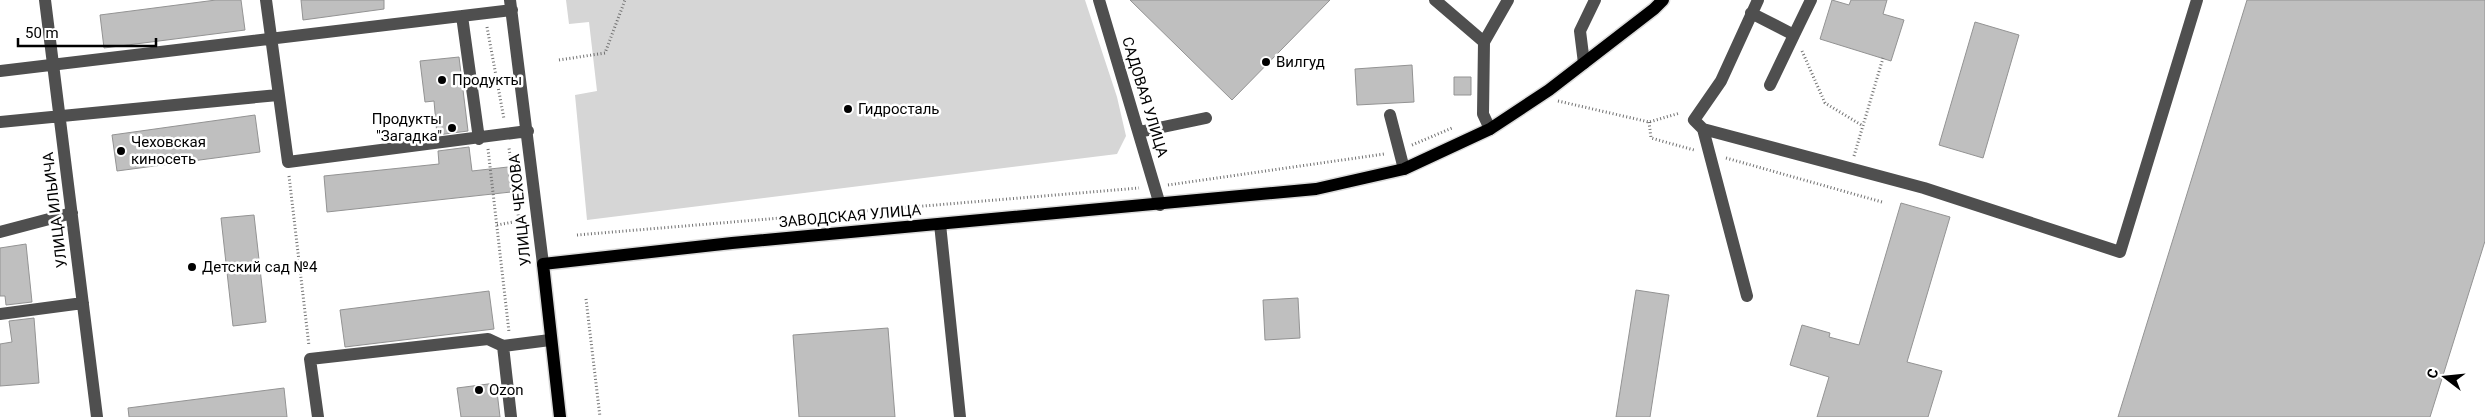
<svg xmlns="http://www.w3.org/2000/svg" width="2485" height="417" viewBox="0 0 2485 417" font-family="Roboto,sans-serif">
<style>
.green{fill:#d6d6d6}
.building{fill:#bfbfbf;stroke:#939393}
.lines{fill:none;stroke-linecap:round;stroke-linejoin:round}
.major-casing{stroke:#dbdbdb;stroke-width:15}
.path{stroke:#717171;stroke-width:3;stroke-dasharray:1 2.5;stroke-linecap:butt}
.minor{stroke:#4f4f4f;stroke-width:12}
.major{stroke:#000;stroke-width:12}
.poi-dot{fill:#000;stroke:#fff;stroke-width:2}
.labels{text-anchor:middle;stroke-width:5;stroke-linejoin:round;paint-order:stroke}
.poi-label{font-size:15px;fill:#000;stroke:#fff;text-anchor:start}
.street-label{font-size:15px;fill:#000;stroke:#fff}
</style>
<rect width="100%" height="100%" fill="#fff"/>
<path class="green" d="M566 0H1085L1117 97 1126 136 1117 154 587 220 575 95 597 91 589 22 569 24Z"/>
<path class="building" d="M216 0H241L245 30 104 48 100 15Z
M301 0H384V9L303 20Z
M1130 0H1330L1232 100Z
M1832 0 1849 5 1851 0H1887L1883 14 1904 20 1891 61 1820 39Z
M2247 0H2485V241L2430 417H2118Z
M1975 22 2019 35 1983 158 1939 145Z
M459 57 468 131 437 135 434 101 425 102 420 61Z
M1412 65 1414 102 1357 105 1355 69Z
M1454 77H1471V95H1454Z
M255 115 260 152 117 171 112 135Z
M469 147 472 171 508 167 511 192 327 212 324 176 439 164 438 151Z
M1901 203 1950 217 1907 362 1942 371 1928 417H1817L1829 377 1790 365 1802 325 1830 333 1829 337 1859 345Z
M254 215 266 322 233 326 221 218Z
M26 244 32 302 6 305 5 296H0V248Z
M1636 290 1669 295 1650 417H1616Z
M489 291 494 329 345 347 340 310Z
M1298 298 1300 338 1265 340 1263 300Z
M34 318 39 383 0 386V344L12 342 9 321Z
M888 328 895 417H799L793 335Z
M496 383 500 417H461L457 388Z
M284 388 287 417H129L128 408Z"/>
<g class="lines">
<g class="major-casing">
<path id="major" d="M560 417 543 264 732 243 1316 189 1404 169 1490 129 1549 90 1654 9 1663 0"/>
</g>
<path class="path" d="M487 27 504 119
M1802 51 1825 103 1863 126
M559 60 605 53 625 0
M1558 101 1649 122 1680 113
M1649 122 1651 138 1694 150
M1412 145 1452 128
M488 149 509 332
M1854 156 1883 58
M1726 158 1882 202
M289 176 309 346
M1168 185 1384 154
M497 225 519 221 509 148
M577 235 1139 188
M586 299 600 417"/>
<path class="minor" d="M45 0 97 417
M266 0 288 162 528 131
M510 0 543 264
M1099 0 1160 205
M1435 0 1484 42
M1751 13 1794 35 1770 85
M462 16 479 139
M1794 35 1811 0
M1584 63 1580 31 1595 0
M0 71 512 10
M1390 115 1404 169
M0 122 278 95
M1490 129 1483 114 1484 42 1508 0
M1703 129 1924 188 2120 252 2197 0
M1139 132 1206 118
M940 224 960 417
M0 232 72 213
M1747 296 1703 129 1694 120 1721 81 1758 0
M0 314 83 303
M503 346 511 417
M318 417 310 359 488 339 503 346 550 340"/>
<use href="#major" class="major"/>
</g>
<g class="poi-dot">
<circle cx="1266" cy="62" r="5"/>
<circle cx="442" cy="80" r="5"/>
<circle cx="848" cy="109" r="5"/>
<circle cx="452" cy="128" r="5"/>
<circle cx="121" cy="151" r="5"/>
<circle cx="192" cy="267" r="5"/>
<circle cx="479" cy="390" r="5"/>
</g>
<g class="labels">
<g class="poi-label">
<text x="1276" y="67">Вилгуд</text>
<text x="452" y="85">Продукты</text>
<text x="858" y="114">Гидросталь</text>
<text x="442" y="124" text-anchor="end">Продукты<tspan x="442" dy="17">"Загадка"</tspan></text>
<text x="131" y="147">Чеховская<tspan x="131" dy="17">киносеть</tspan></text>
<text x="202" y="272">Детский сад №4</text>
<text x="489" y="395">Ozon</text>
</g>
<g class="street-label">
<text transform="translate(1145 97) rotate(73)" y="5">САДОВАЯ УЛИЦА</text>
<text transform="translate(55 210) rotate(-97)" y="5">УЛИЦА ИЛЬИЧА</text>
<text transform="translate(520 210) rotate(-96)" y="5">УЛИЦА ЧЕХОВА</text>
<text transform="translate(850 216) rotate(-5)" y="5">ЗАВОДСКАЯ УЛИЦА</text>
</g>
</g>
<g transform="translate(2445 377) rotate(286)" stroke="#ffffff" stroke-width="4" paint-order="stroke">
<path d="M0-4L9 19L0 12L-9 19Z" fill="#000000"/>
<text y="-8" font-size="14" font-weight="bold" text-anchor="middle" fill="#000000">С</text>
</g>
<path d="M18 38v8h138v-8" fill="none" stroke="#000000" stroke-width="2.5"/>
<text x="25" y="38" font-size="15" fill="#000000" stroke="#ffffff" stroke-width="4" paint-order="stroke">50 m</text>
</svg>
